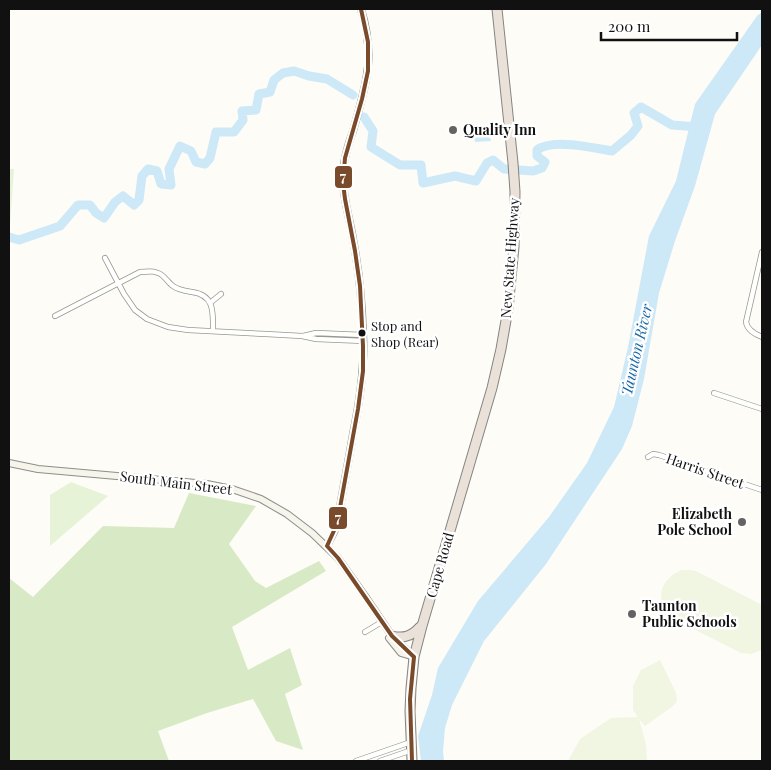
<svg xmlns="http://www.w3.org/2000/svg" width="771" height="770" viewBox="0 0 771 770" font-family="'Playfair Display',serif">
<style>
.green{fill:#e7f3d7}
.forest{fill:#d8eac5}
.pitch{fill:#f0f6e1}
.water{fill:#cde8f7}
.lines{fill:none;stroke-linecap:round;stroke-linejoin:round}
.river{stroke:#cde8f7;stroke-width:9}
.street-casing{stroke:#979795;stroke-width:6}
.secondary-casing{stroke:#8e8d8b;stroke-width:8}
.highway-casing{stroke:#858482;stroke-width:11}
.street{stroke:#fffffe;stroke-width:4.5}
.secondary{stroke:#f6f4eb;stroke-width:6}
.highway{stroke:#eae1d8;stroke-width:9}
.bus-1-casing{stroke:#fff;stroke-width:8}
.bus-1{stroke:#7a4b2a;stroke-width:4}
.poi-dot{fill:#646362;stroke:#fff;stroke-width:2}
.bus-dot{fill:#111;stroke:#fff;stroke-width:2}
.labels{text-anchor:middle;stroke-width:5;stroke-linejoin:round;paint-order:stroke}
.bus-label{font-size:13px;fill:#111;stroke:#fff;text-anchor:start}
.poi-label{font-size:14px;font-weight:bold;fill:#111;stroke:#fff;text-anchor:start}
.street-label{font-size:14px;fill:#111;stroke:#fff}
.water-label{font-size:15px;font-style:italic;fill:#1768a6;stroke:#fff}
.line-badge{stroke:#fff;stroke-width:2}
.badge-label{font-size:14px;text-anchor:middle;font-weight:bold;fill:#fff}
</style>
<rect width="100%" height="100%" fill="#fdfcf7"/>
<path class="green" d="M9 169H14L9 238Z
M71 482 108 496 50 546V495Z"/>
<path class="forest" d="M189 493 256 506 229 544 255 581 266 588 319 561 326 571 232 627 248 670 290 648 302 685 285 694 303 750 276 741 253 699 207 713 158 731 169 761H9V578L33 597 103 526 174 528Z"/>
<path class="pitch" d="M682 570H690L696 571 762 605V650L751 654 741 653 676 620C672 616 667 613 665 609 655 592 666 576 682 570Z
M660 660 676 693 677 701 673 706 645 726 639 719 646 744 647 761H568L580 739 611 718 638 717 633 710V686L641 670Z"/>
<path class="water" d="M762 12V45L715 114 695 186 675 241 659 293 644 379 632 426 622 449 546 564 484 641 452 705 445 728 443 751 444 761H421L418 736 432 695 438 668 478 601 549 517 587 463 614 407 628 347 649 236 676 181 695 104 757 16Z
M487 127 491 141 475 142 473 132Z"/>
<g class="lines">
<path class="river" d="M364 117 373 131 371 147 400 165H421L423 183 455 176 476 181 487 163 493 160 504 169 533 171 542 168 545 162 537 156V150C552 138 594 148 612 151L631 135 638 126 634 113 641 107 672 125 699 127
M9 237 19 240 60 226 78 205H90L96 213 104 218 115 202 123 196 134 205 139 200 142 176 148 169 157 171 161 184 171 185 169 169 180 146 191 151 196 162 205 164 210 158 216 132H234L243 120 242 111 256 110 259 94 270 92 274 80 283 73 294 71 309 76 327 79 353 95"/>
<g class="street-casing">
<path id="street" d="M762 252 746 322C747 330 755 334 762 337
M105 258 124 294 135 310 147 319 168 327 188 330 266 334 302 336 316 339 364 341
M210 303 221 294
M55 316 140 272C149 271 158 270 165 278 167 280 170 284 173 286 178 290 186 291 192 292 215 295 213 313 213 331
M303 336 316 333 364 335
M714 393 762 409
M648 457 653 454 659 455 762 490
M365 632 380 623
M356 761 411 742
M380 761 412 750"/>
</g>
<g class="secondary-casing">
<path id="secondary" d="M9 463 38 469 207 484 232 489 261 499 287 514 312 533 338 558 365 596 392 636 414 657
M327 546 334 532 337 524C342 494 348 464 353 434 360 400 365 367 363 333 362 301 359 270 353 239 350 218 342 197 343 175 343 160 348 145 353 131 366 84 376 58 361 9
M389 638 401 653 411 656"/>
</g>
<g class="highway-casing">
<path id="highway" d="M392 636C404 639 412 636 420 627
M412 761 410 711 411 688 414 657 422 626 492 388 501 349 508 309 514 247 515 192 513 163 497 9"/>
</g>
<use href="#street" class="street"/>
<use href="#secondary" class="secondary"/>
<use href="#highway" class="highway"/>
<g class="bus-1-casing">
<path id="bus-1" d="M361 9 368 42V71L362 99 345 158 343 183 345 199 355 251 360 286 363 346V371L358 409 337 524 327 546 338 558 392 636 414 657
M412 761 410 699 414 657"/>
</g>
<use href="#bus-1" class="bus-1"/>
</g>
<g class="poi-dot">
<circle cx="453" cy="130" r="5"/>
<circle cx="742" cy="522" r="5"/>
<circle cx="632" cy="614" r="5"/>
</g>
<circle class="bus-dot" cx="362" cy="333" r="4.5"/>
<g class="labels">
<g class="bus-label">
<text x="371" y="331">Stop and<tspan x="371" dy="16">Shop (Rear)</tspan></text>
</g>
<g class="poi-label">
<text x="463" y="135">Quality Inn</text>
<text x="732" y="519" text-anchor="end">Elizabeth<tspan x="732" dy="16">Pole School</tspan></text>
<text x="642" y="611">Taunton<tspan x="642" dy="16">Public Schools</tspan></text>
</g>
<g class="street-label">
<text transform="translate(510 258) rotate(-86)" y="5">New State Highway</text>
<text transform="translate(705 471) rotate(19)" y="5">Harris Street</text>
<text transform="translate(176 483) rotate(7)" y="5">South Main Street</text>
<text transform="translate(440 565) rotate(-74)" y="5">Cape Road</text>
</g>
<g class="water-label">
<text transform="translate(637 350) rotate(-77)" y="5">Taunton River</text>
</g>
</g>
<g class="line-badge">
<rect x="334" y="165" width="19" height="24" rx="5" fill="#7a4b2a"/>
<rect x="328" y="506" width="20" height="24" rx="5" fill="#7a4b2a"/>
</g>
<g class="badge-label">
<text x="343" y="182">7</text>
<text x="338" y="523">7</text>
</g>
<rect width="771" height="770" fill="none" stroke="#111111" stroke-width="20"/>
<path d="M601 32v8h136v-8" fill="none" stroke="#111111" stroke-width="2.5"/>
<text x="608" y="32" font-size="15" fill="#111111" stroke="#ffffff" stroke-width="4" paint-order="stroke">200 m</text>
</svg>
